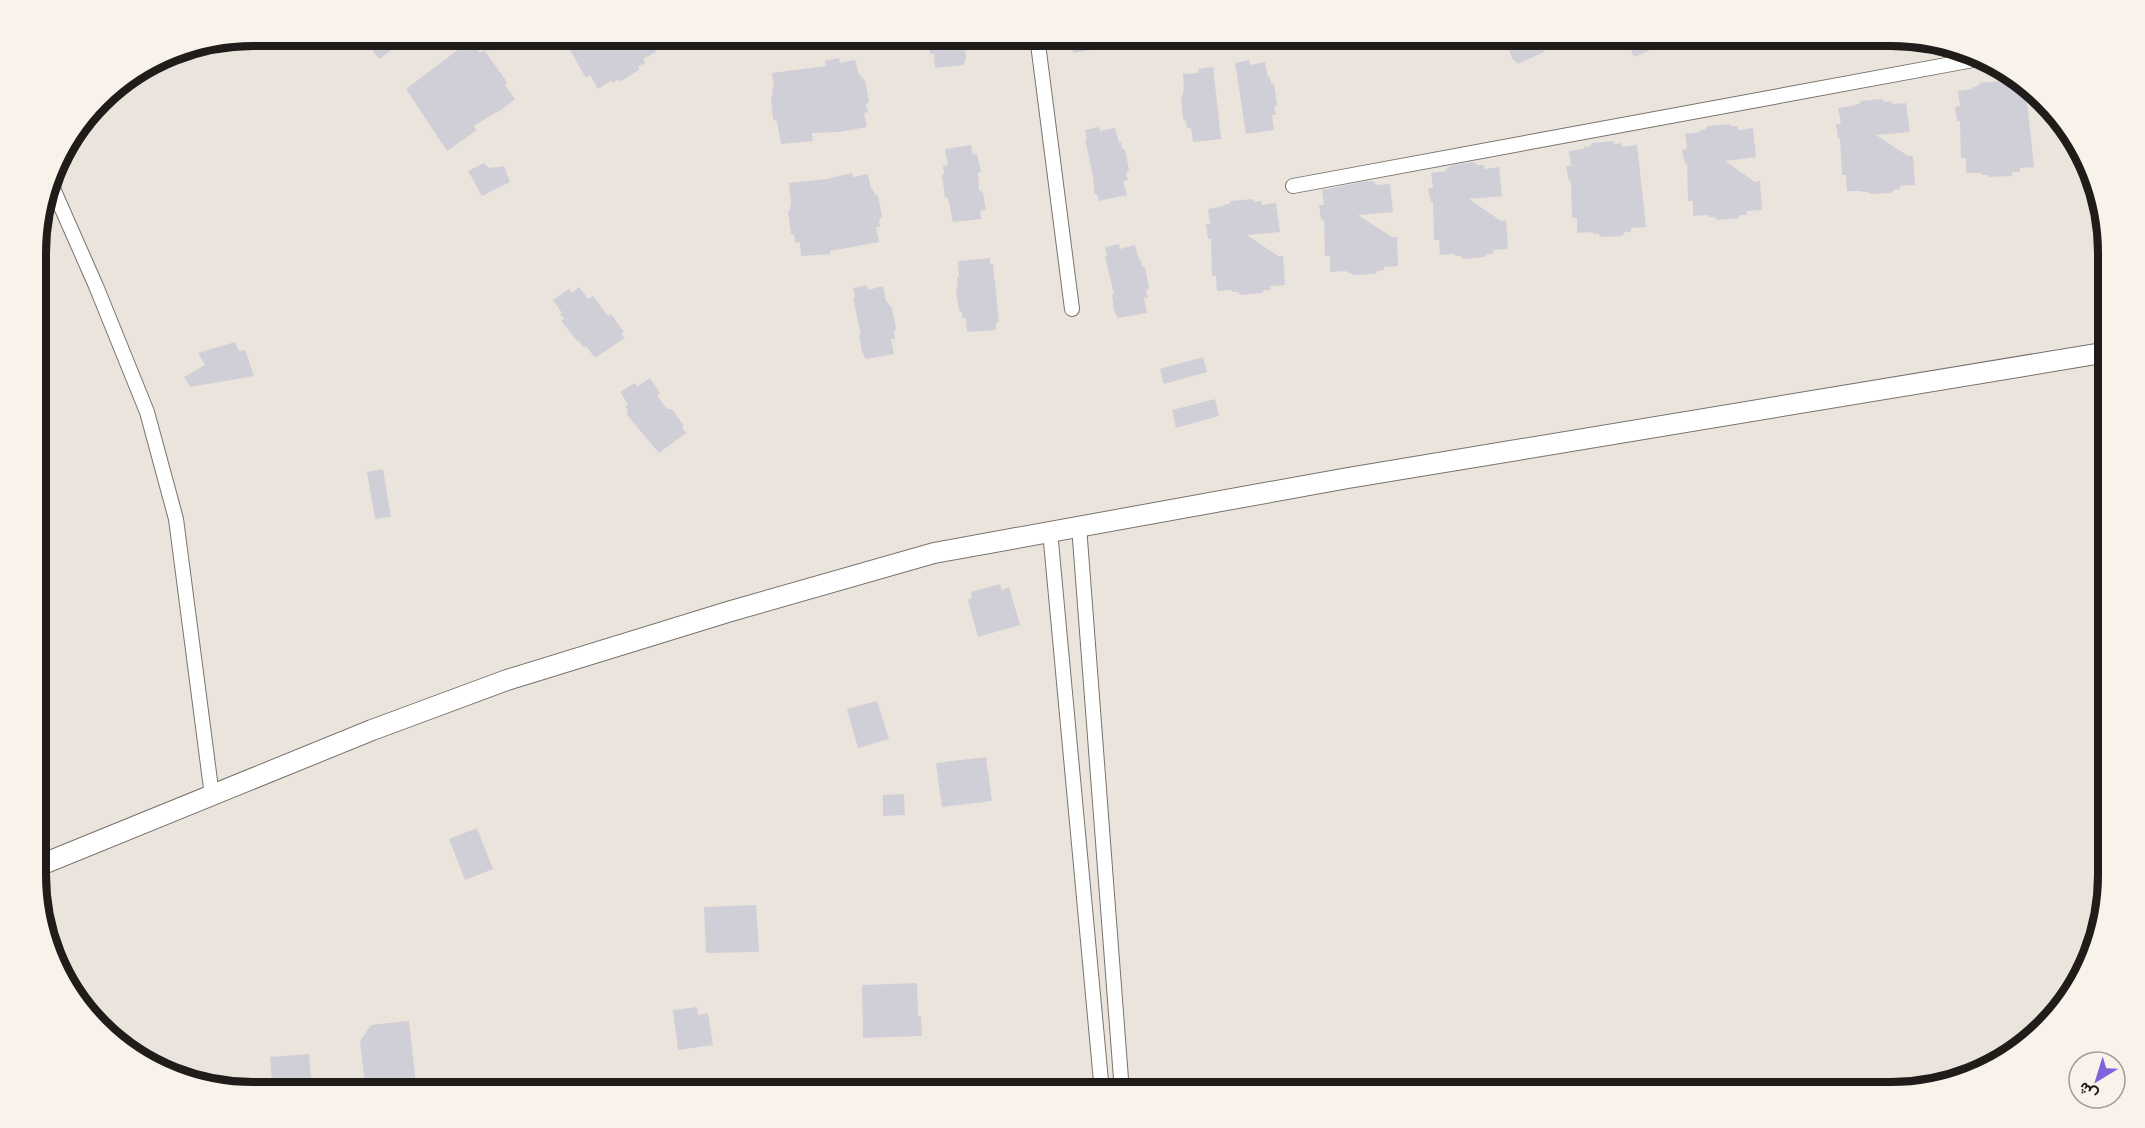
<svg xmlns="http://www.w3.org/2000/svg" width="2145" height="1128" viewBox="0 0 2145 1128" font-family="Helvetica,Vazirmatn,sans-serif">
<style>
.building{fill:#d0cfd8}
.lines{fill:none;stroke-linecap:round;stroke-linejoin:round}
.street-casing{stroke:#78736c;stroke-width:16}
.secondary-casing{stroke:#78736c;stroke-width:22}
.street{stroke:#fff;stroke-width:14}
.secondary{stroke:#fff;stroke-width:20}
.rim{fill:none;stroke:#1f1c1a;stroke-width:8}
</style>
<rect width="100%" height="100%" fill="#ebe4dd"/>
<path class="building" d="M362 36H411L379 59Z
M562 36H646L656 52 643 59 645 63 639 66V70L621 81 617 80 612 83 611 81 598 89 590 75 586 78Z
M910 36H958L959 41 963 40 966 57 964 65 935 68 934 54H930L929 47Z
M1068 36H1086L1089 50 1074 53 1070 45Z
M1508 36H1537L1544 52 1518 64 1512 58 1506 43 1510 41Z
M1625 36H1660L1659 42 1660 46 1634 57Z
M471 40 480 53 484 50 507 82 505 85 515 99 504 108 473 126 477 130 447 151 406 89Z
M839 58 840 63 855 60 859 74 865 81 869 102 866 105 868 112 864 113 867 127 838 132 812 133 813 141 781 144 777 122 773 119 771 98 773 95 772 88 774 87 772 73 826 66 825 61Z
M1249 60 1250 65 1265 62 1268 77H1270L1271 83 1274 84 1277 105 1274 108 1276 115H1272L1274 130 1246 134 1235 63Z
M1213 67 1221 139 1193 142 1191 128H1187L1186 121 1183 119 1181 98 1183 96V90H1184L1183 74 1199 73 1198 69Z
M2001 81 2004 84 2011 83V87L2019 86 2026 92 2034 167 2020 168V172H2013L2011 176 1990 177 1988 175H1982L1981 173H1966V158H1961L1960 121H1957L1955 107 1960 106 1958 91 1973 89 1972 87 1978 86 1980 83Z
M1882 99 1885 102 1891 101 1892 104 1906 103 1910 132 1876 135 1908 156H1913L1915 185 1900 186V189L1894 190 1891 193 1870 194 1868 192H1862V191H1847L1846 175H1842L1840 138 1838 139 1836 124H1841L1838 108 1853 106V105L1859 104 1861 101Z
M1729 124 1731 126H1738V130L1753 128 1756 157 1725 161 1755 182 1760 181 1762 210 1747 211V215H1740L1738 218 1717 220 1715 217H1709V215L1693 216V201H1688L1687 163 1685 164 1682 150 1687 149 1685 134 1700 132V130L1706 129 1707 126Z
M1099 127 1100 131 1115 128 1119 143 1121 142 1122 148 1125 150 1129 170 1126 174 1128 180 1123 181 1127 195 1098 201V196L1094 193 1093 176 1085 139H1087L1085 130Z
M1613 141 1615 144 1622 143V147L1637 145 1646 227 1631 228V232H1625L1622 236 1601 237 1599 234H1593V232L1577 233V218H1572L1571 181H1569L1566 166H1571L1569 151 1584 149V147L1590 146 1592 143Z
M971 145 973 155 977 154 981 172 978 173 979 190 983 193 986 210 980 211 981 219 953 222 948 198 945 197 942 176 944 173 943 166 948 165 945 149Z
M1474 162 1477 165H1484L1485 169 1499 167 1502 196 1469 199 1501 221 1506 220 1508 249 1493 250V254H1487L1484 257 1463 259 1461 256H1455V254L1440 255 1439 240H1434L1433 202 1431 203 1428 188H1433L1431 173 1446 171V169L1453 165Z
M484 163 489 168 504 166 510 182 482 196 468 171Z
M852 173 853 177 868 174 871 189H873L875 195 878 196 882 217 879 220 880 227H876L879 242 830 251V254L801 256 800 242 795 243 794 235 791 234 788 212 790 209 791 201 789 183 827 179Z
M1367 181 1375 182V185L1390 184 1393 212 1358 215 1392 237H1397L1398 266 1384 267V270L1377 271 1375 274 1354 275 1345 271 1330 272V256H1325L1324 219 1321 220 1319 205H1324L1322 190Z
M1252 199 1255 202 1261 201 1262 205 1276 203 1280 232 1247 235 1278 256H1283L1285 285 1270 286 1271 290H1264L1262 293 1240 295 1238 292H1232V290L1217 291 1216 276H1212L1211 238 1208 239 1206 224H1210L1208 209 1223 206V205L1229 204 1231 201Z
M1119 244 1120 249 1135 245 1139 260H1141L1142 266 1145 267 1149 288 1146 291 1148 298H1144L1147 313 1118 318 1114 311 1112 294H1114L1105 257 1107 256 1105 247Z
M990 258V264H993L999 322H996V330L967 332 966 318H962V312L959 311 956 289 958 286 957 277H959L958 261Z
M867 285 868 290 883 286 886 301 892 308 896 329 894 332 895 339H891L894 354 866 359 862 352 859 335H861L853 298 855 297 853 288Z
M579 287 588 299 593 296 608 316 611 314 624 332 621 334 625 338 595 358 586 346 584 348 578 340 577 341 561 321 564 319 560 314 562 313 553 300 569 289 572 293Z
M235 342 239 351 245 350 254 376 190 387 184 377 205 365 198 353Z
M1203 357 1207 372 1164 384 1160 369Z
M650 378 660 393 657 396 667 409H672L684 426 682 428 686 433 659 453 627 415 628 410 625 407 628 404 620 392 635 383 637 387Z
M1215 399 1219 416 1176 428 1172 410Z
M383 469 391 517 375 519 367 472Z
M1000 584 1002 590 1009 587 1020 625 978 637 968 600 972 598 971 592Z
M877 701 889 739 858 748 847 709Z
M986 757 992 801 942 807 936 763Z
M904 794 905 815 883 816V795Z
M477 828 493 869 465 880 449 839Z
M756 905 759 952 706 953 704 907Z
M917 983 918 1016H921L922 1036 863 1038 862 985Z
M697 1007 698 1015 708 1013 713 1045 678 1050 673 1010Z
M409 1021 417 1092H366L360 1041 371 1025Z
M309 1054 312 1091 273 1092 270 1057Z"/>
<g class="lines">
<g class="street-casing">
<path id="street" d="M1037 36 1072 309
M51 184 96 286 147 412 176 519 212 796
M1293 186 1984 58
M1079 526 1122 1092
M1050 531 1102 1092"/>
</g>
<g class="secondary-casing">
<path id="secondary" d="M38 866 372 730 507 680 731 611 934 553 1348 478 2108 352"/>
</g>
<use href="#street" class="street"/>
<use href="#secondary" class="secondary"/>
</g>
<path d="M0 0H2145V1128H0ZM253 46H1891A207 207 0 0 1 2098 253V875A207 207 0 0 1 1891 1082H253A207 207 0 0 1 46 875V253A207 207 0 0 1 253 46Z" fill="#f8f2ea" fill-rule="evenodd"/>
<path class="rim" d="M253 46H1891A207 207 0 0 1 2098 253V875A207 207 0 0 1 1891 1082H253A207 207 0 0 1 46 875V253A207 207 0 0 1 253 46Z"/>
<g transform="translate(2097 1080) rotate(218)"><circle r="28" fill="#f8f2ea" stroke="#a19c97" stroke-width="1.5"/>
<path d="M0-4.5L10 22L0 15L-10 22Z" fill="#8060db"/>
<text y="-9" font-size="16" font-weight="bold" text-anchor="middle" fill="#1f1c1a">ش</text>
</g>
</svg>
